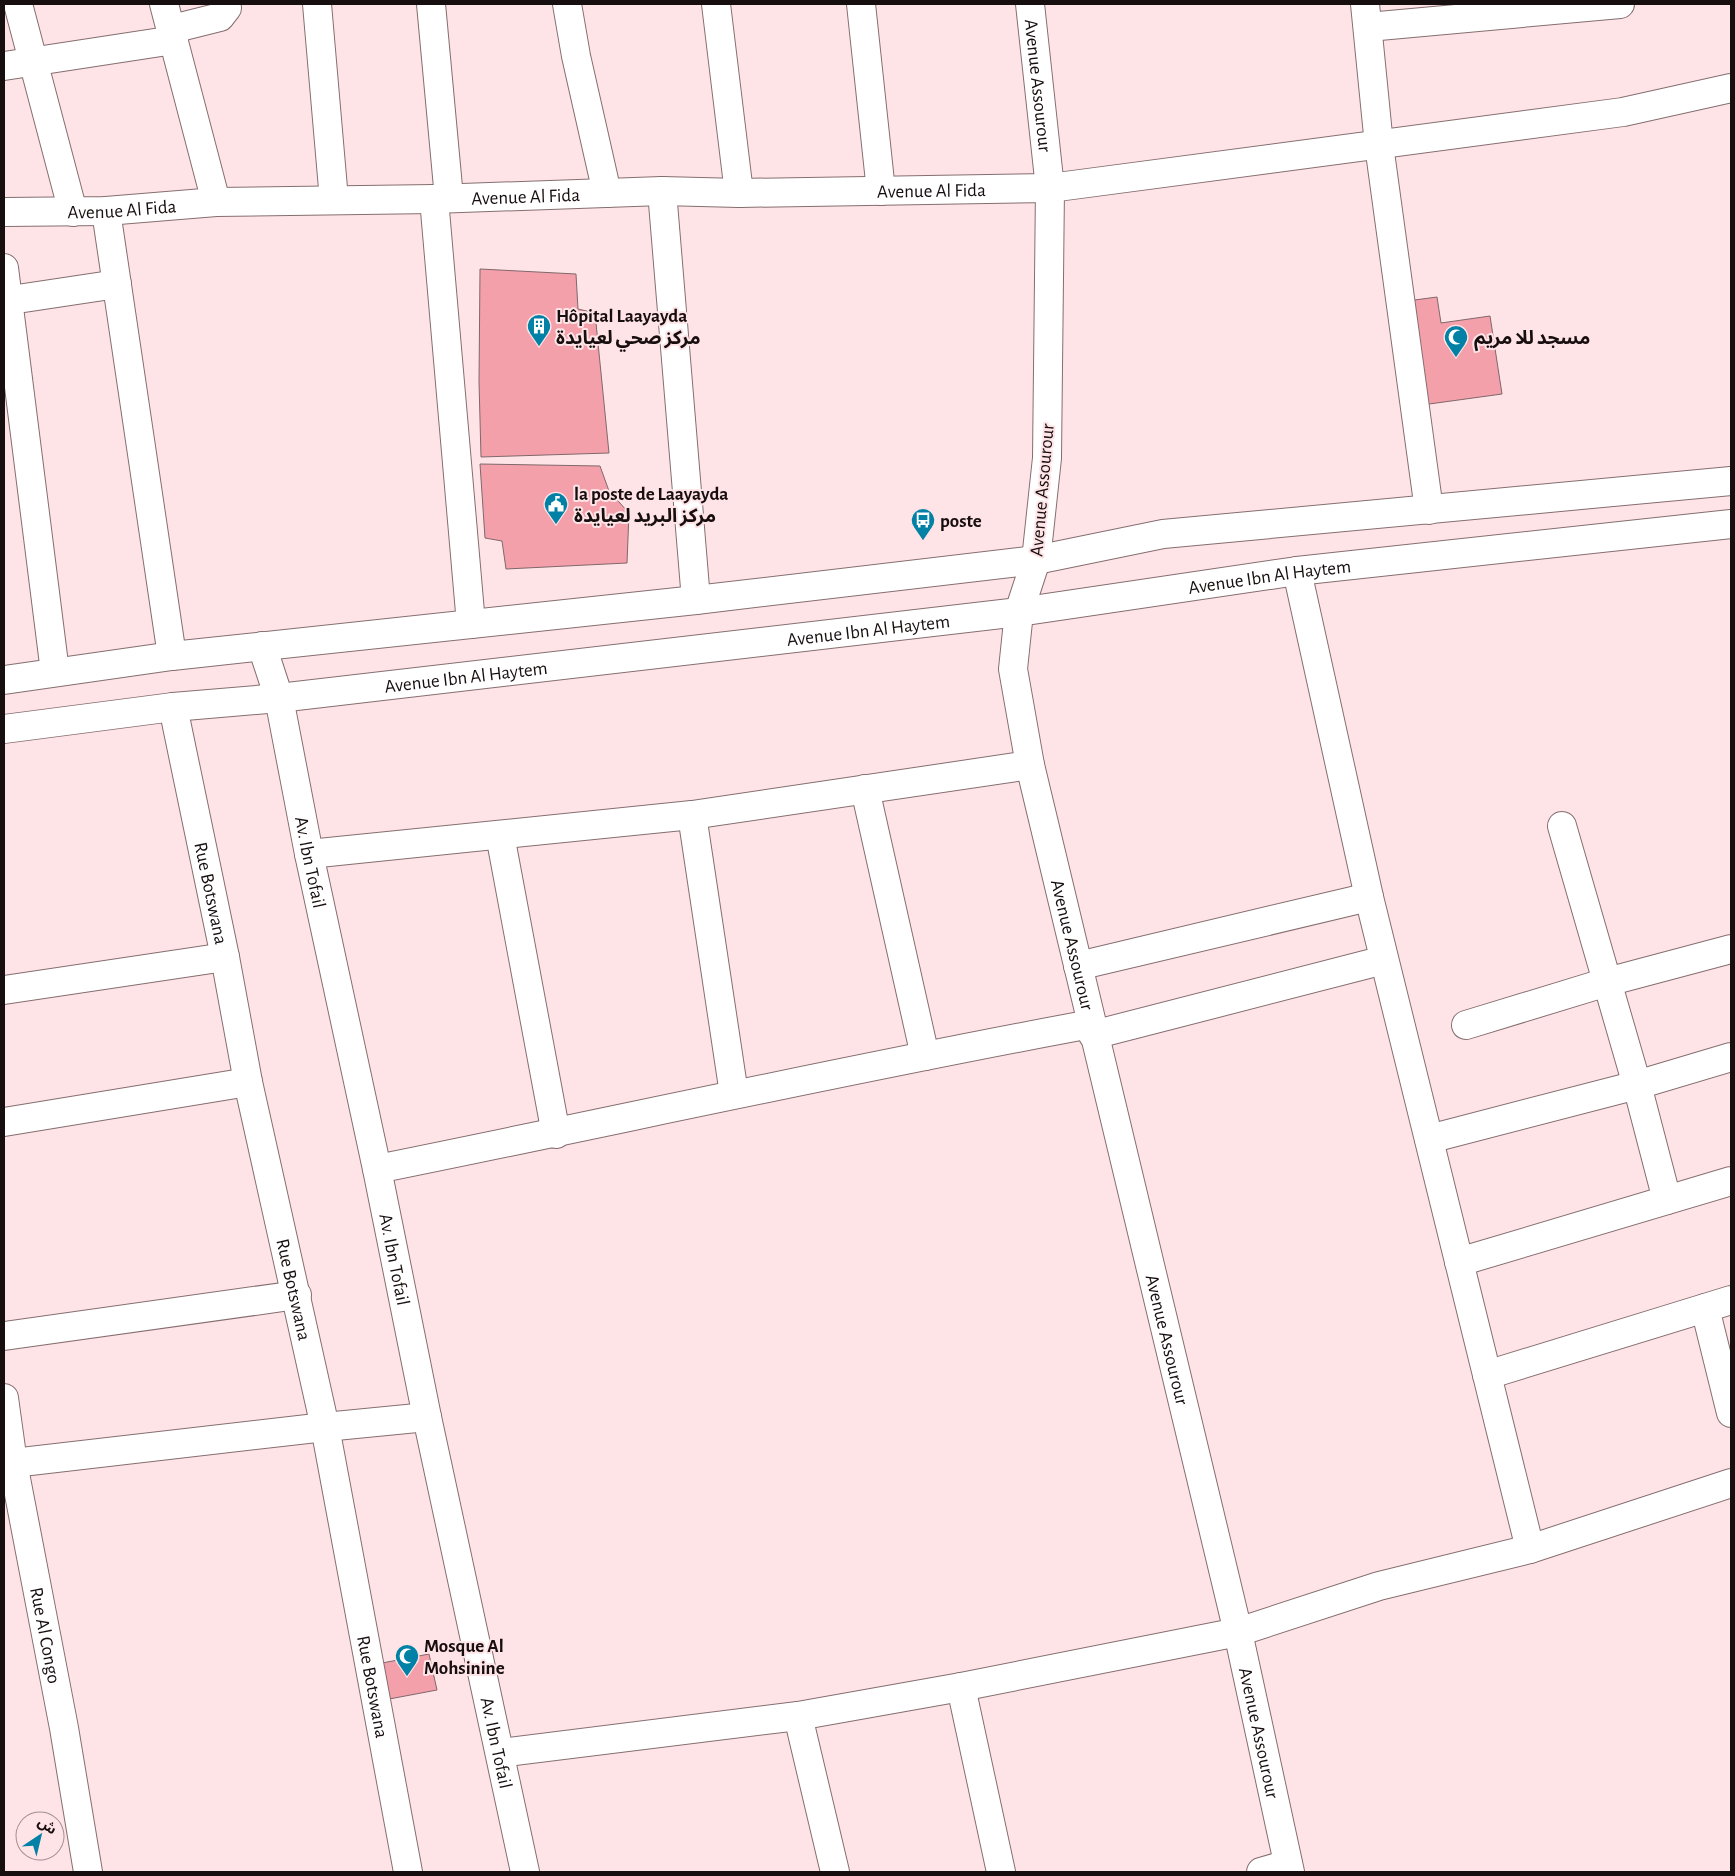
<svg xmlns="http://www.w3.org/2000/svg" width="1735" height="1876" viewBox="0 0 1735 1876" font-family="'Alegreya Sans','Noto Sans Arabic',sans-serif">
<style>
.building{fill:#f3a0ab;stroke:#7f686b}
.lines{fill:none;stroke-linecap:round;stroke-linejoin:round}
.street-casing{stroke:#856e70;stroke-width:30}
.secondary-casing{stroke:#856e70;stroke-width:30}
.street{stroke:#fff;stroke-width:28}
.secondary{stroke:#fff;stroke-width:28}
.labels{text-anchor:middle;stroke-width:4;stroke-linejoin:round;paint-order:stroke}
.street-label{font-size:19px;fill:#170e0f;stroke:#ffe4e7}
.poi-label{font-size:19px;font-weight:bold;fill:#170e0f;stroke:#ffe4e7;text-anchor:start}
</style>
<rect width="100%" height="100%" fill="#ffe4e7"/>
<path class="building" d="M480 269 576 274 578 309 595 313 609 453 481 457 479 382Z
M1437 297 1441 323 1490 316 1502 394 1422 405 1407 301Z
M480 464 600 466 609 491 629 513 627 563 506 569 502 541 485 538Z
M429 1654 437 1690 384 1700 377 1664Z"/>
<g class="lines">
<g class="street-casing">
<g id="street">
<path d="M18 4 73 212"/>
<path d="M164 4 216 202"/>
<path d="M317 4 334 200"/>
<path d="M431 4 449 198"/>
<path d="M567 4 576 56 607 193"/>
<path d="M716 4 739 193"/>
<path d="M861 4 881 191"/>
<path id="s1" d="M1030 4 1050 188 1047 458 1036 560 1019 612 1013 669 1030 765 1238 1632 1290 1872"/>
<path d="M1365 4 1379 145 1429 510"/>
<path d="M1368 27 1620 4"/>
<path d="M172 29 220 17 227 8 226 4"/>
<path d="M4 66 174 40"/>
<path d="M662 191 696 600"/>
<path d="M434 199 471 624"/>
<path d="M106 211 172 656"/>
<path id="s2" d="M4 212 106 211 216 202 434 199 662 191 739 193 1050 188 1623 112 1731 88"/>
<path d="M4 268 55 672"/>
<path d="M4 301 117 284"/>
<path d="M1297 571 1369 897 1530 1549"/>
<path id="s3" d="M262 646 279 698 309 854 377 1169 427 1417 525 1872"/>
<path id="s4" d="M173 707 225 957 248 1082 325 1427 408 1872"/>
<path d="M865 789 925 1056"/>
<path d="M692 815 734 1094"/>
<path d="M1562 826 1637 1085 1667 1200"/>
<path d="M500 835 556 1134"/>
<path d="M309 854 692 815 1030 765"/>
<path d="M1078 966 1369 897"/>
<path d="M4 990 225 957"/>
<path d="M1466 1025 1607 982 1731 949"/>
<path d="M1093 1035 1384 960"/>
<path d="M4 1122 248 1082"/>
<path d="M1429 1139 1637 1085 1731 1057"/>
<path d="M377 1169C615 1121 852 1068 1091 1024"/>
<path d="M1459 1262 1731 1181"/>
<path d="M1705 1308 1731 1413"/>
<path d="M4 1336 297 1295"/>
<path d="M1487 1375 1731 1300"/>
<path id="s5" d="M4 1398 13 1463 64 1728 88 1872"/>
<path d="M13 1463 325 1427 427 1417"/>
<path d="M961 1687 1001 1872"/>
<path d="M798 1716 835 1872"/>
<path d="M500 1753 798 1716 961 1687 1238 1632 1379 1586 1530 1549 1731 1483"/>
<path d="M1261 1872 1288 1864"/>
</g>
</g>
<g class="secondary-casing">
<g id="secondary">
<path d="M4 680 172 656 696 600 1036 560 1163 534 1731 481"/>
<path id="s6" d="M4 729 173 707 279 698 1019 612 1297 571 1731 524"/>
</g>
</g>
<use href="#street" class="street"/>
<use href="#secondary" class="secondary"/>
</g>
<defs>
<g id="building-pin" transform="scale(1.25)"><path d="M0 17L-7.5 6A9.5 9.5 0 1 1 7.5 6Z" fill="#0281a6" stroke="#ffe4e7"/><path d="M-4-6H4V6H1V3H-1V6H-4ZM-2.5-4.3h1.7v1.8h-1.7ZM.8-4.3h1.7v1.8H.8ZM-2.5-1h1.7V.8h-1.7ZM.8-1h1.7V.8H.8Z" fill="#fff"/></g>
<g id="mosque-pin" transform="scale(1.25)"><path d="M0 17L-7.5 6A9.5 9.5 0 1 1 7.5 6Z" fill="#0281a6" stroke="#ffe4e7"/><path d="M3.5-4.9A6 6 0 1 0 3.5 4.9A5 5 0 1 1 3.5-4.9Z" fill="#fff"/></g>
<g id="civic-pin" transform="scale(1.25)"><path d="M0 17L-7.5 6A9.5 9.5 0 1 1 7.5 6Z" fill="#0281a6" stroke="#ffe4e7"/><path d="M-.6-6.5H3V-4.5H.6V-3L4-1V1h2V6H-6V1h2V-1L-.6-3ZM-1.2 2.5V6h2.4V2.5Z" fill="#fff"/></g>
<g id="bus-pin" transform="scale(1.25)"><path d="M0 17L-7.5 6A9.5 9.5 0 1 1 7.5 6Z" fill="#0281a6" stroke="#ffe4e7"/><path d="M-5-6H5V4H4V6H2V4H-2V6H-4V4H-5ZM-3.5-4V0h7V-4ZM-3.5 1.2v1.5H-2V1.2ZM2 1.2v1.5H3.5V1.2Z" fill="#fff"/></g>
</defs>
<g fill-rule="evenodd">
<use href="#building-pin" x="539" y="326"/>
<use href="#mosque-pin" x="1456" y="337"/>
<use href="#civic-pin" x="556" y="504"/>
<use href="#bus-pin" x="923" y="520"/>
<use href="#mosque-pin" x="407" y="1656"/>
</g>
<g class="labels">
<g class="street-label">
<text dy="7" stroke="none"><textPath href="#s1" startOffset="82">Avenue Assourour</textPath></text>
<text dy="7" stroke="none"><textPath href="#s2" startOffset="928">Avenue Al Fida</textPath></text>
<text dy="7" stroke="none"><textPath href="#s2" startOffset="522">Avenue Al Fida</textPath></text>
<text dy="7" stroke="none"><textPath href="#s2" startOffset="118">Avenue Al Fida</textPath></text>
<text transform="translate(1041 490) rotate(-85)" y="7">Avenue Assourour</text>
<text dy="7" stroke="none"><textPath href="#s6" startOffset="1275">Avenue Ibn Al Haytem</textPath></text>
<text dy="7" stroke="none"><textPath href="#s6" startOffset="870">Avenue Ibn Al Haytem</textPath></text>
<text dy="7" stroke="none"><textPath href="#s6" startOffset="465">Avenue Ibn Al Haytem</textPath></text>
<text dy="7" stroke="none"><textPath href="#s3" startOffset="222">Av. Ibn Tofail</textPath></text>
<text dy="7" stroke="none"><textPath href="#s4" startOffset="190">Rue Botswana</textPath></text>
<text dy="7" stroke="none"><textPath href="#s1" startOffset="952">Avenue Assourour</textPath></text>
<text dy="7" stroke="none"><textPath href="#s3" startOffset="628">Av. Ibn Tofail</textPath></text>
<text dy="7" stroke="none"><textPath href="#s4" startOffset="595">Rue Botswana</textPath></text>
<text dy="7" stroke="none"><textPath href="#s1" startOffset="1358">Avenue Assourour</textPath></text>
<text dy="7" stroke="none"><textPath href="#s5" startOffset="241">Rue Al Congo</textPath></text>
<text dy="7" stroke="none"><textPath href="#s4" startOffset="1000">Rue Botswana</textPath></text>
<text dy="7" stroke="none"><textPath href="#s1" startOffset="1762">Avenue Assourour</textPath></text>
<text dy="7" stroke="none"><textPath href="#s3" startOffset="1122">Av. Ibn Tofail</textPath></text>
</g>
<g class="poi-label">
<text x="556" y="322">Hôpital Laayayda<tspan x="556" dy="22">مركز صحي لعيايدة</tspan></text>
<text x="1474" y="344">مسجد للا مريم</text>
<text x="574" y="500">la poste de Laayayda<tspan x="574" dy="22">مركز البريد لعيايدة</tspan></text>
<text x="940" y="527">poste</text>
<text x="424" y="1652">Mosque Al<tspan x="424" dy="22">Mohsinine</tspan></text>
</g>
</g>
<rect width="1735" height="1876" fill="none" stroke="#170e0f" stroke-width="10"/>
<g transform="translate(40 1836) rotate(35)"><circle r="24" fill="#ffe4e7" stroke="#a28e91"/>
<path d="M0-4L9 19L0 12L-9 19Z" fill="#0281a6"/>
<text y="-8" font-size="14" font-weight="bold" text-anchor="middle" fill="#170e0f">ش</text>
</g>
</svg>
